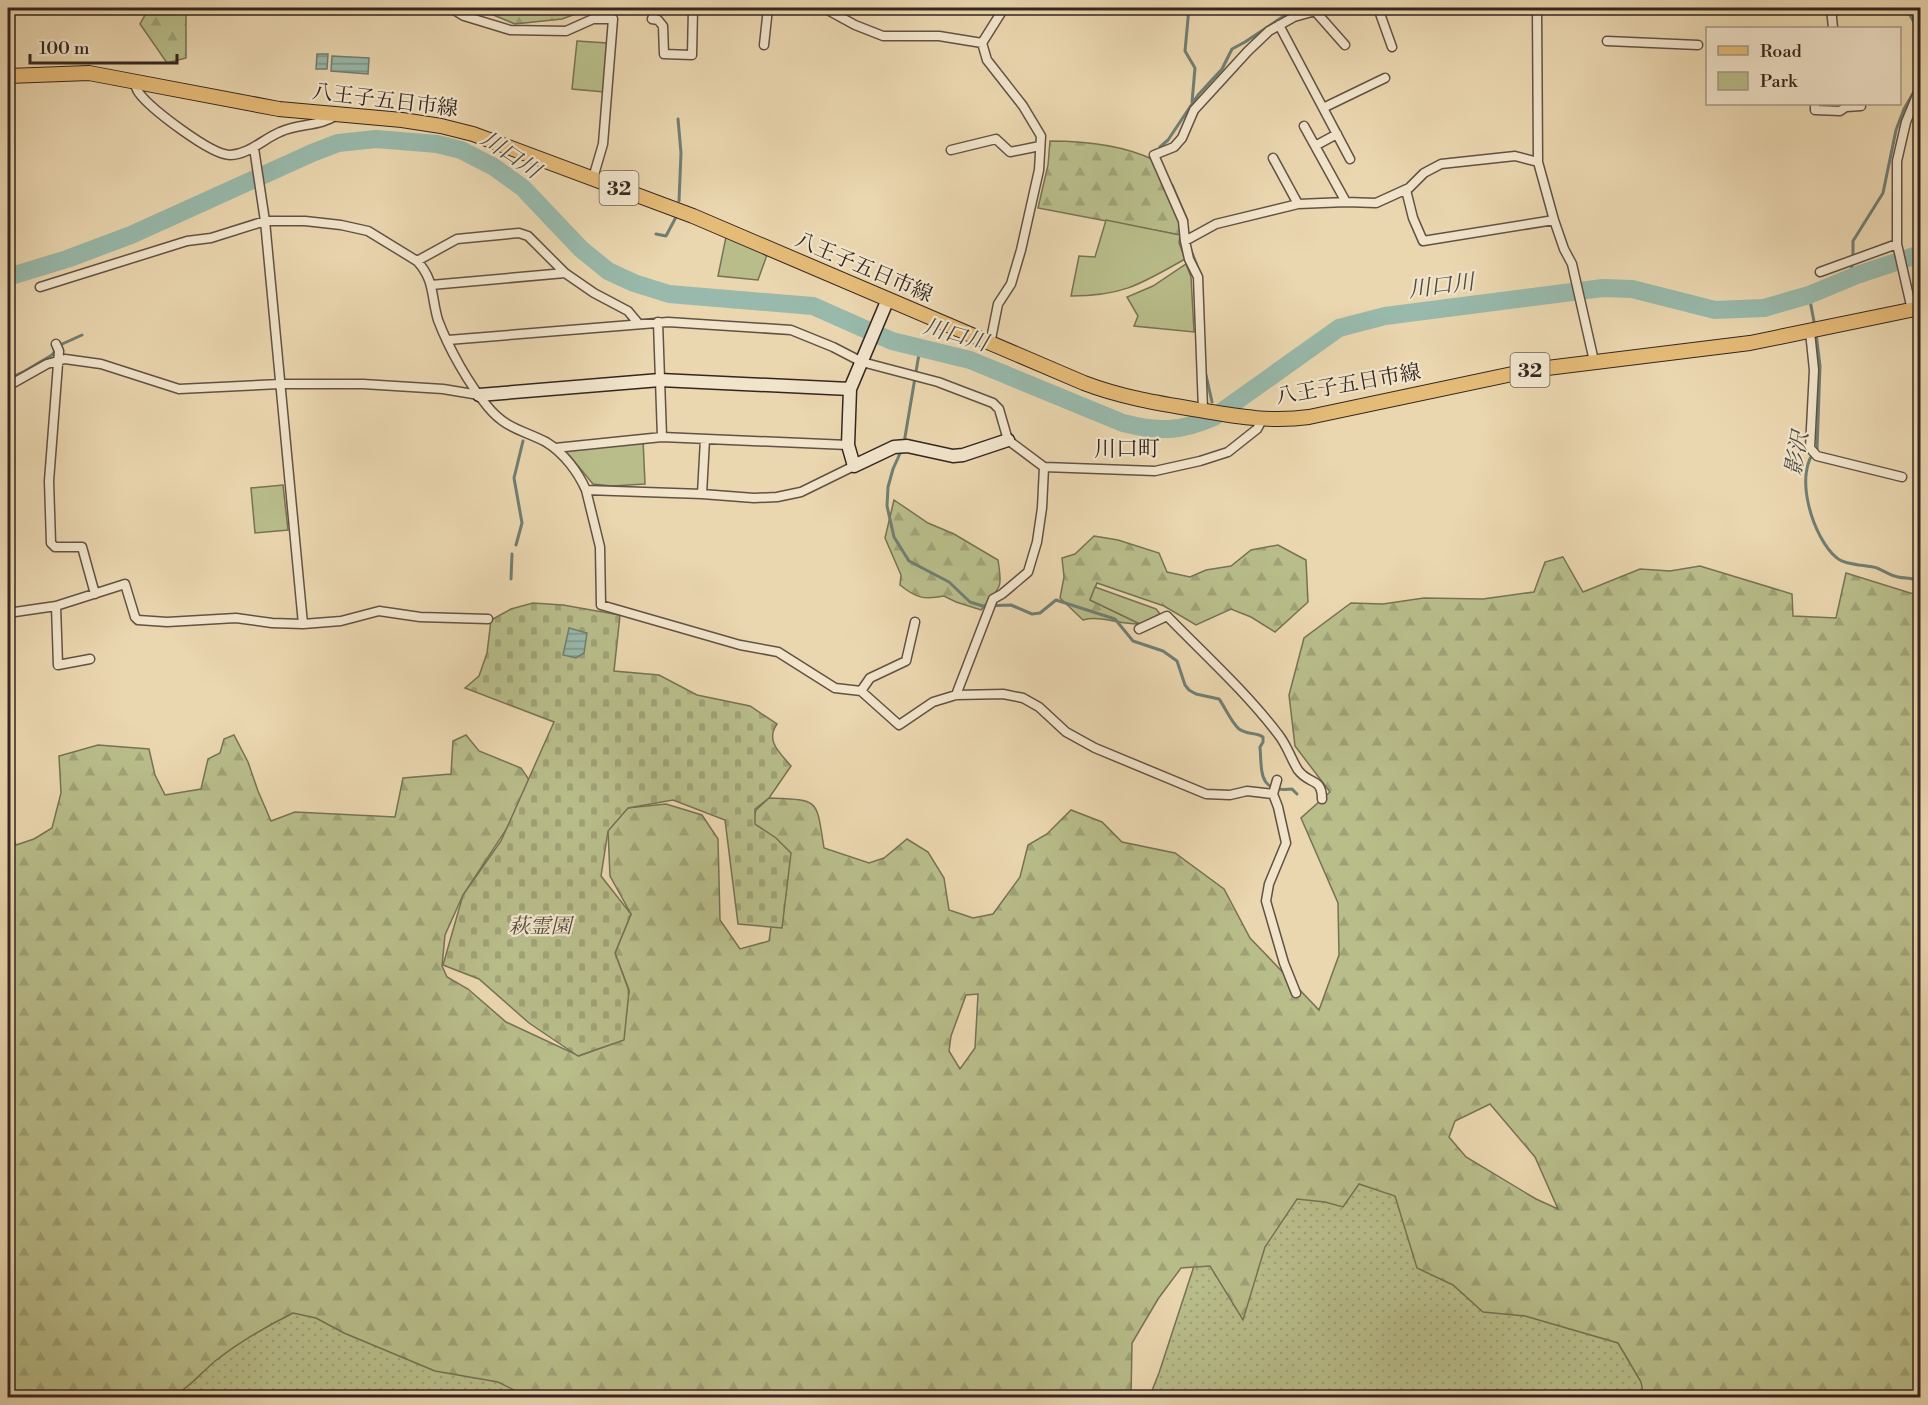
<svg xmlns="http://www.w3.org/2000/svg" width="1928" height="1405" viewBox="0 0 1928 1405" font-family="'Libre Bodoni','Noto Serif JP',serif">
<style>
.grass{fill:url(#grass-dots);stroke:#767254;stroke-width:1.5}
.forest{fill:url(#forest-firs);stroke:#767254;stroke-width:1.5;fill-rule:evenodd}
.cemetery{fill:url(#cemetery-stones);stroke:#767254;stroke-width:1.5}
.park{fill:#b8bd8a;stroke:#767254;stroke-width:1.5}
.water{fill:url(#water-rules);stroke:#707e73;stroke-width:1.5}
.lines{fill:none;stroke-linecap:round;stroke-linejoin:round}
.stream{stroke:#707e73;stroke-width:3}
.river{stroke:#98b9ab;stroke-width:18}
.street-casing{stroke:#625243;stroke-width:11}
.secondary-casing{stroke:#34261f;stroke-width:15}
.primary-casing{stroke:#34261f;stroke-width:16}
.street{stroke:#f1e4cb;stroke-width:8}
.secondary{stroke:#f1e4cb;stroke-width:12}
.primary{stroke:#e5bb78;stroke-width:14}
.labels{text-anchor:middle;stroke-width:4.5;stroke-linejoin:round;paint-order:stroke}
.shield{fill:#f1e4cb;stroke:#6d5f53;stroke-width:1.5}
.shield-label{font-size:20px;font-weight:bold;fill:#34261f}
.street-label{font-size:21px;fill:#34261f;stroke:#f1e4cb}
.park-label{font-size:21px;font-style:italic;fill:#554c3a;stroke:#f1e4cb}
.water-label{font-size:22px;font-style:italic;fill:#4d4b42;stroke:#f1e4cb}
.neighbourhood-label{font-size:22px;fill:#34261f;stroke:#f1e4cb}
</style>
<defs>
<pattern id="grass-dots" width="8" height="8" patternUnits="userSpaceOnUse" patternTransform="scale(1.5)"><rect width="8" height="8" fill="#b8bd8a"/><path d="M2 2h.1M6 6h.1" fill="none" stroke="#9fa277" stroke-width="1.8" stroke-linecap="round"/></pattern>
<pattern id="forest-firs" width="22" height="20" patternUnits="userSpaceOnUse" patternTransform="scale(1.5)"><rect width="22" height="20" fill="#b8bd8a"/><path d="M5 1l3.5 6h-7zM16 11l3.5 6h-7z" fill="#9fa277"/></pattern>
<pattern id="cemetery-stones" width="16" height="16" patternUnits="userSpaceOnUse" patternTransform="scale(1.5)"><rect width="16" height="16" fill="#b8bd8a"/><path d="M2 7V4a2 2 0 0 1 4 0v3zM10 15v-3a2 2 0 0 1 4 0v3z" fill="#9fa277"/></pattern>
<pattern id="water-rules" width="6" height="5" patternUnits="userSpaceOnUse" patternTransform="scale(1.5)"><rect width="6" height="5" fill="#98b9ab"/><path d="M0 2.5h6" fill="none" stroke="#7d968b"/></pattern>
</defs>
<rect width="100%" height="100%" fill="#ead6af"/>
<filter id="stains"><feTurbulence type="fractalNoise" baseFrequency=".00333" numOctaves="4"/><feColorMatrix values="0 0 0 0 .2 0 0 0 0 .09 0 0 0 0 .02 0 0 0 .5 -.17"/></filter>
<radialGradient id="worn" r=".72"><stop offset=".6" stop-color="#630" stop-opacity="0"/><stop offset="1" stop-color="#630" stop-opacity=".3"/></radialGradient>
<path class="grass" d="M1321 1128 1604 1324 1659 1398H1149L1159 1373 1194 1266Z
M279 1307 415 1321 576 1398H129Z"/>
<path class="forest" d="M149 8H190L186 16V58L167 63 140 24Z
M486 8H585L584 11 562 19 515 24 486 12Z
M1050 141C1085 141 1123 145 1154 160L1182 223 1180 235 1038 208 1048 165Z
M894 500 928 523 954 534 998 560C1003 591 1000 586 981 610L956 602 944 596C924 600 916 598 900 585L901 575 885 538Z
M1094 536 1118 540 1159 553 1167 572 1190 577 1206 570 1231 566 1251 550 1278 545 1306 560 1308 602 1275 632 1251 617 1231 609 1196 625 1164 606 1097 583 1090 600 1140 624C1121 625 1100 615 1083 620L1060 598 1064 577 1062 558 1075 554Z
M1563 557 1583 592 1640 569 1670 571 1700 566 1792 594 1793 616 1836 618 1846 573 1920 596V1397H1644L1641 1382 1618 1343 1525 1316 1483 1312 1453 1285 1417 1268 1395 1196 1359 1184 1343 1207 1325 1202 1297 1199 1265 1247 1243 1320 1210 1266 1181 1268 1158 1299 1132 1343 1131 1397H528L498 1382 435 1371 344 1333 316 1318 293 1313C265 1327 238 1343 214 1362 200 1374 188 1389 171 1397H8V823L16 845 34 839 52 828 61 793 59 756 98 745 149 749 155 775 165 795 201 789 208 759 220 753 224 739 234 735 248 762 258 791 271 821 295 812 395 817 403 778 451 774 453 741 466 735 479 751 521 768 534 787 463 895 445 935 442 966 447 977 468 989 506 1022 579 1056 623 1040 629 990 615 953 631 914 610 876 608 830 627 808 666 804 702 815 718 839 720 920 740 949 769 941 780 862 750 833 756 810 769 798C820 800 816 798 824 848L869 863 884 858 907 839 928 852 944 878 949 910 973 918 993 914 1020 877 1028 845 1047 834 1071 810 1102 822 1122 842 1175 853 1224 889 1250 938 1319 1010 1339 955 1338 903 1301 818 1330 792 1295 746 1289 695 1304 638 1351 603 1383 604 1424 598 1483 599 1534 592 1545 562ZM978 994 975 1048 960 1069 949 1051 951 1036 966 995ZM1490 1104 1535 1157 1558 1209 1536 1199 1466 1157 1449 1137 1455 1121Z"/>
<path class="cemetery" d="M533 603 563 605 620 615 614 671 659 675 697 695 750 706 777 724C765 741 780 753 791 766L769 798 755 809V824L776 838 791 853 782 928 738 924 725 820 673 800 628 808 608 831 601 876 631 914 615 953 629 991 624 1040 578 1056 529 1023 479 979 443 965 463 895 501 841 554 722 465 688 479 676 487 653 491 620 511 609Z"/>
<path class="park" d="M577 41 607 43 604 92 572 89Z
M1106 220 1180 235 1179 243 1185 259C1141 284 1123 296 1071 296L1079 256 1095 257Z
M726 237 767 255 758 280 718 276Z
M1186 264 1191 277 1194 332 1134 326 1138 316 1127 297 1153 286Z
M643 439 645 484 612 486 593 484 569 455 560 448Z
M283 485 288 530 255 533 251 488Z
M1095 587 1156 609 1160 614 1140 624 1090 600Z"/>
<path class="water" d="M317 54H328L327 69H316Z
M332 56 369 58 368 74 331 71Z
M569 628 587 633 584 653 576 658 563 655Z"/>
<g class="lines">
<path class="stream" d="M1189 8 1185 51 1195 68 1192 102
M1906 8 1919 31 1920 39
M1920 41 1917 49 1920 57
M678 119 681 153 679 201
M1160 147 1168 140 1198 95 1222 69 1232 49 1245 42 1296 8
M1172 185 1187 220
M656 234 666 236 676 217
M1190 248 1200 273
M1853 255V241L1883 193 1896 130 1904 109 1915 90 1920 67
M1849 279 1852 266
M1809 295 1815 327
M1816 333 1820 366 1817 449C1792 472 1813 539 1837 558 1844 565 1867 565 1877 568 1884 571 1891 576 1898 577 1907 579 1912 577 1920 582
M1206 375 1212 402
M8 379 25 371 52 355 60 345 82 335
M904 443 920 348
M902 449 893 469 888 487 887 506 894 537 909 561 949 582 970 602 983 606 1011 605 1032 614 1040 613 1056 600 1115 619 1133 641 1163 651 1177 661 1185 685 1189 690 1196 694 1219 699C1225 707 1231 722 1239 729 1247 735 1256 732 1263 737V742L1260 747C1262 772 1258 793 1292 789L1297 794
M516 545 522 523 514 478 523 441
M511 579 512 554"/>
<path class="river" d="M8 277 67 259 131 235 312 153 338 143 376 139 437 144 461 150 494 167 523 188 581 249 608 271 634 283 669 294 813 306 892 341 970 360 1123 423C1159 432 1180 432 1214 417L1339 328 1385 316 1603 288 1632 289 1715 310 1764 308 1809 295 1857 275 1920 254"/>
<g class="street-casing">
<path id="street" d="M451 8 464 16 510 30 566 31 593 19H613L603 144 593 178
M656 8 652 19 658 20 663 26 664 54 692 55 693 8
M824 8 855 25 883 36H939L982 43
M1289 8 1294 17
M1378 8 1392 47
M1537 8 1538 162 1554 220 1564 249 1572 264 1594 361
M1831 8 1833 28
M1315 11 1345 45
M1279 25 1350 159
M1607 41 1698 45
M764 45 768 8
M134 80C135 85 136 89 139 93 151 109 211 155 230 155 250 154 263 139 280 132 299 123 319 127 337 115
M1815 104V110L1840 111 1846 107 1861 106 1860 104
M1323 108 1385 78
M1304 126 1346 202
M1315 146 1337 134
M254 148 265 221 303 624
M951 150 996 139 1010 152 1040 146
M1273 158 1298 204
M1406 190 1413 218 1423 241 1554 220
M1185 241 1216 224 1298 204 1346 202 1376 203 1409 188 1424 173 1441 164 1515 156 1538 162
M417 261 457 239 519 233 528 236 565 273
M1820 272 1897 244
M431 285 565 273 594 293 628 311 638 323
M40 287 187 241 211 238 265 221H305L341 225 368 231 417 261C435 280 431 297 438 320 449 349 468 383 488 407 506 429 523 430 546 442 564 453 578 472 586 490L600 547 601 605 740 645 778 652 835 688 861 691 899 725 933 702 956 695 1003 694 1023 698 1039 707 1066 732 1095 748 1206 794 1230 795 1247 791 1273 794
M1912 310 1897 244V161L1906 122 1920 88
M658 322 662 437
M1810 332 1814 370 1810 448 1817 456 1902 477
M448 340 668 322 791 330 833 347 862 362 938 382 993 403 999 409 1008 440 1044 467 1155 471 1200 461 1228 452 1257 429 1262 420
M56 344 59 351 49 481 51 543 55 547H82L95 594
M990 344 998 304 1011 284 1021 250 1039 170 1041 136 1023 106 987 60 982 43 1004 8
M8 386 47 364 65 359 101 364 179 389 280 384H363L443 389 479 395
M1203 410 1198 277 1189 259 1185 241 1183 221 1154 155 1174 147 1182 138 1194 110 1248 51 1269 31 1294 17 1326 8
M555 448 662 437 848 445
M586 490 702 494 754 498 777 497 801 492 854 466
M702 494 705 439
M56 606 58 665 90 659
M8 613 56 606 125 584 135 617 138 620 167 622 236 618 272 623 303 624 341 621 379 611 420 617 488 619
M1139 629 1167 616C1205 655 1245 691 1278 734 1287 745 1291 759 1298 770 1309 785 1322 777 1322 799
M861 691 870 678 906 661 915 622
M956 695 993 599 1002 594 1028 572 1037 542 1042 508 1044 467
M1277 780 1273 794 1278 807 1286 843 1269 884 1266 901 1284 963 1296 993"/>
</g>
<g class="secondary-casing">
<path id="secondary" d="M888 299 850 389 848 445 854 466 894 447 907 446 953 456 963 455 1008 440
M479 395 660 380 850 389"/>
</g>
<g class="primary-casing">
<path id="primary" d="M8 76 89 73 279 109 402 120 441 126 473 134 693 216 1084 383C1123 398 1163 404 1205 411 1240 417 1273 422 1309 417L1531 370 1750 343 1920 308"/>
</g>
<use href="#street" class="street"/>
<use href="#secondary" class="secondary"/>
<use href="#primary" class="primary"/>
</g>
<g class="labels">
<g class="shield">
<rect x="599.5" y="171" width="39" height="34" rx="4.5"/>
<rect x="1510.5" y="353" width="39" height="34" rx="4.5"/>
</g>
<g class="shield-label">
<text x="619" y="195">32</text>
<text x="1530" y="377">32</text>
</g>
<g class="street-label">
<text transform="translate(385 100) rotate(7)" y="7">八王子五日市線</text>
<text transform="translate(864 267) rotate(23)" y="7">八王子五日市線</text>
<text transform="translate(1348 384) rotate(-10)" y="7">八王子五日市線</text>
</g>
<g class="park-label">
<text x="540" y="933">萩霊園</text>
</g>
<g class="water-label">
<text transform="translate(511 154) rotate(34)" y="8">川口川</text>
<text transform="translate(1441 285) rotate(-7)" y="8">川口川</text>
<text transform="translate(956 334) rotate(16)" y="8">川口川</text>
<text transform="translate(1796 453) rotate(-80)" y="8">影沢</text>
</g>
<g class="neighbourhood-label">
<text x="1127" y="456">川口町</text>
</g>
</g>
<rect width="1928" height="1405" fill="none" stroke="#ead6af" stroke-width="30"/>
<rect x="9" y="9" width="1910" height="1387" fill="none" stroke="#34261f" stroke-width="3"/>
<rect x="15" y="15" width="1898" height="1375" fill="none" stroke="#34261f" stroke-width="1.5"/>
<rect x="1706" y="27" width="195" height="78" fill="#f1e4cb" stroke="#a59886" stroke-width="1.5"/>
<rect x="1718" y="46" width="30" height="9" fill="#e5bb78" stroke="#a59886" stroke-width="1.5"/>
<text x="1760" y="57" font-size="18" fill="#34261f">Road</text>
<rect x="1718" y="72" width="30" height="18" fill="#b8bd8a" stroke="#a59886" stroke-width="1.5"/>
<text x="1760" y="87" font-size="18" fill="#34261f">Park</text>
<path d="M30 54v9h147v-9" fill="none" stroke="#34261f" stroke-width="3"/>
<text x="39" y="54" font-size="18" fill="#34261f" stroke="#f1e4cb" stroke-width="4.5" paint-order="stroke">100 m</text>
<rect width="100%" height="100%" filter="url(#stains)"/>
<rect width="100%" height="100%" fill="url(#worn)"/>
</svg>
